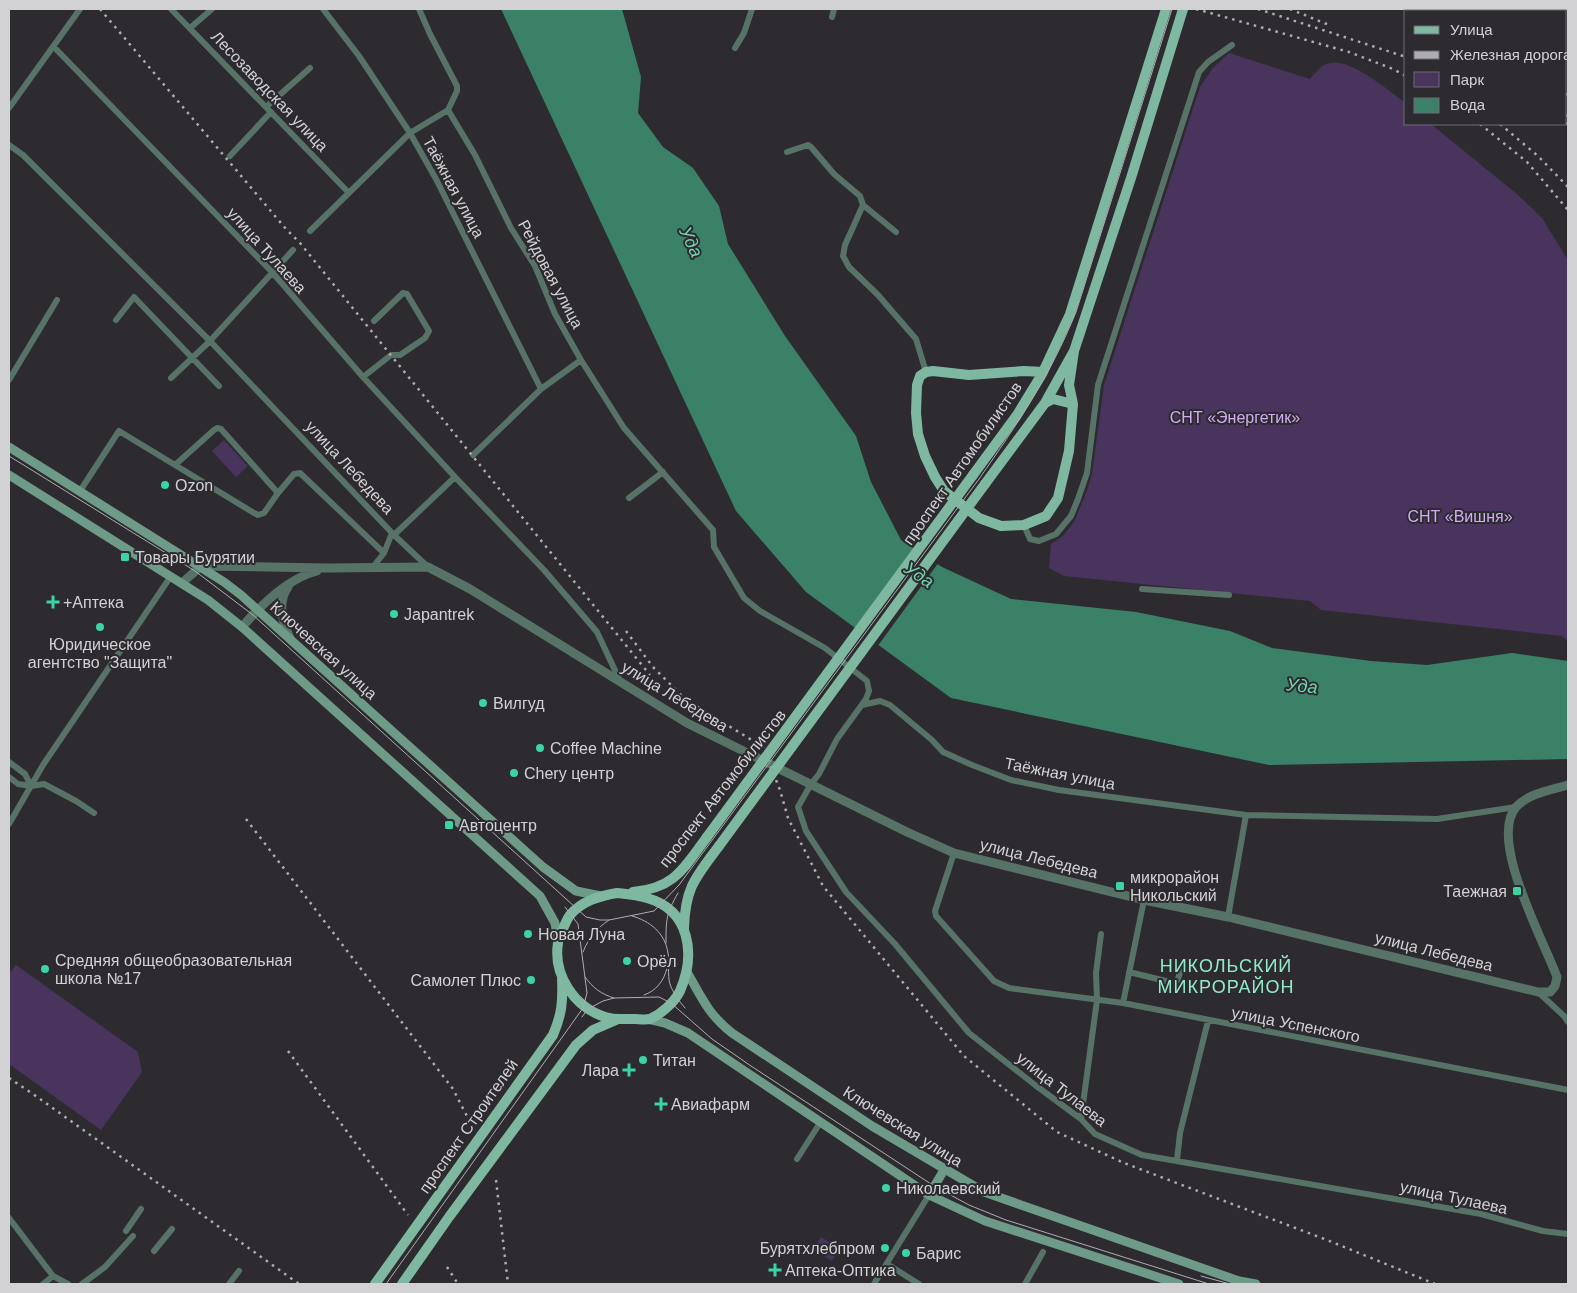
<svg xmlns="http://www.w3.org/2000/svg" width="1577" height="1293" viewBox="0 0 1577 1293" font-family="Arial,sans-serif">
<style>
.green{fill:#49345d}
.water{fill:#3b8168}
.pier{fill:#2d2b30}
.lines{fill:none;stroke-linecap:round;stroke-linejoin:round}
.minor{stroke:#577367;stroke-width:6}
.tertiary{stroke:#577367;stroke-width:9}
.secondary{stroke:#6e9a88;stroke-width:9}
.primary{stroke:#7eb8a1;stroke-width:10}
.tram{stroke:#aeadb0;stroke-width:1}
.rail{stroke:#aeadb0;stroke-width:2.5;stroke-dasharray:2.5 5;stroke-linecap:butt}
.primary-bridge{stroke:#7eb8a1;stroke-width:10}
.poi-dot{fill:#3ad4a5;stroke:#2d2b30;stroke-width:2}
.labels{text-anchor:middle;stroke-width:4;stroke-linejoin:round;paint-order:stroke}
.street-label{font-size:16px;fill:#d2d1d4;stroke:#2d2b30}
.park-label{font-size:16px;fill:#d2abf7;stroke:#2d2b30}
.poi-label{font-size:16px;fill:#d2d1d4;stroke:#2d2b30;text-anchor:start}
.water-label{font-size:18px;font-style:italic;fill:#6fd6b1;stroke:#2d2b30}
.neighbourhood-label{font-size:18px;letter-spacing:1px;fill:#91ebc8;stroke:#2d2b30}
</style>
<rect width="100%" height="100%" fill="#2d2b30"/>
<path class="green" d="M1229 53 1310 79C1314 75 1319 68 1324 65 1346 52 1388 91 1406 103V124H1431L1518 195 1542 218 1568 260V641L1562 636 1321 610 1310 601 1064 576 1049 568 1051 544 1063 536 1074 522 1087 491 1092 474 1104 385 1200 87 1212 69Z
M224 440 248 466 236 477 212 451Z
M16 965 138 1052 142 1072 101 1130 9 1064V974Z
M821 1237 840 1249 832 1261 813 1249Z"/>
<path class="water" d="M501 9H622L641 77 638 113 663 147 693 168 719 206 728 244 785 336 856 436 871 482 901 540 942 567 1011 599 1136 612 1230 631 1272 648 1371 661 1427 665 1512 653 1568 661V759L1269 765 951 698 806 592 736 511Z"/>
<path class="pier" d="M915 546 939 562 877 647 854 630Z"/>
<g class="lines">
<path class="minor" d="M171 9 349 193
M323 9 359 56 410 133 436 179 541 389
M419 9 430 34 457 86V91L448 110
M832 17 834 9
M190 28 212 9
M54 47 272 272 363 377 455 477 544 570 597 632 620 681
M735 48 744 33 752 9
M266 107 310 68
M9 108 80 9
M448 110 475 155 511 228 535 266 555 314 581 360 624 428 713 530 714 547 744 598 760 611 825 648 867 681 869 691 866 699 837 739 819 774 811 784 798 807 806 831 846 892 895 944 969 1033 1035 1085 1081 1119 1095 1134 1142 1155 1481 1214 1543 1231 1568 1234
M9 145 23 155 210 341 394 535 428 567
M787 152 808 145 811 147 834 174 860 196 863 205 845 245 843 256 849 267 878 295 916 339 926 372
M230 156 271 112
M863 205 896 232
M310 231 410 133 448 110
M116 320 134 297 219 386
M363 377 391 355H400L425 338 429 331 407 294 403 293 374 321
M171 378 210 341 293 250
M9 380 57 300
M473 455 541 389 581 360
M80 491 119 431 254 513 258 515 264 513 278 493 221 429 217 428 214 430 175 465
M278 493 294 474 300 473 384 553
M629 498 663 472
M1024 525 1030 539 1039 541 1056 534 1071 516 1078 499 1087 473 1098 385 1199 72 1208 62 1232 45
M394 535 455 477
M372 568 384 553 392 533
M1142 589 1229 595
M862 705 880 701 890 705 932 740 943 752 972 765 1011 780 1059 790 1246 815 1228 917
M9 762 25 774 31 786
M9 777 18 784 31 786 44 784 76 801 94 813
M1246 815 1437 819 1516 807
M9 824 43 765 171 576
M954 853 935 911 936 916 994 981 1009 988 1123 1003 1568 1090
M1129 972 1174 983 1177 982 1183 963
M1538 992 1564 1016 1568 1022
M1123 1003 1144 900
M1081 1119 1097 1000 1096 973 1101 934
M797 1159 820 1123
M1177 1160 1180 1133 1208 1021
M9 1218 53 1276 68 1284
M126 1231 141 1209
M154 1251 172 1229
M887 1264 919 1284
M43 1284 53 1276
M82 1284 105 1267 133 1236
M229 1284 239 1271
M874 1284 929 1195
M1025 1284 1043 1252"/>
<path class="tertiary" d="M182 583 201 566 328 568 428 567 470 589 687 723 907 832 954 853 1144 900 1228 917 1538 992H1550L1555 986 1557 977C1544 941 1488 840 1516 807 1529 793 1551 790 1568 785
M288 587C277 603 282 622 290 638
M242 627C261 605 289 578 317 571"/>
<path class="secondary" d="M9 447 224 582 241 595 543 867 576 891 601 896
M9 475 208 600 242 627 540 896 555 923 558 942
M687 972C702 998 708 1014 732 1033L872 1126 984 1192 1239 1281 1256 1284
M648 1019 665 1023 688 1033 929 1195 985 1221 1179 1284
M929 1195 944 1170"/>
<path class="primary" d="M1043 372 1024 371 969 375 933 371 926 372 920 376 917 385 916 413 918 434 925 456 935 477 944 491 979 518 1001 526 1024 525 1046 516 1058 498 1069 451 1073 404 1069 385 1074 351
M1045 403 1053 399 1073 404
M973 475 1017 415 1042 374 1070 314 1166 9
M985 484 1045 403 1074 351 1131 178 1183 9
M633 892C675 888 683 869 707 837
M617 893C626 894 637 895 647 898 690 910 696 954 680 991 674 1003 661 1014 650 1019 645 1020 639 1019 635 1019 625 1019 614 1020 605 1017 574 1007 553 975 558 943 558 938 561 933 563 929 565 924 567 919 570 915 582 901 599 896 617 893Z
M684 929C685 888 695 878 719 846
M375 1284 553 1035C562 1014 563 1001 562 979
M402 1284 449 1217 576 1045 593 1030 616 1020"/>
<path class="tram" d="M9 456 195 571 253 615 586 917 600 920H609L654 911 679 885 979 479C1018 423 1050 376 1076 312L1172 9
M632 916C650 921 665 933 668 953 670 963 667 974 670 984 673 993 679 1001 685 1008
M666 943C666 919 666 914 678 893
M583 952C589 937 596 929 609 920
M585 977C593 988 601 994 614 998
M644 995C656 991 664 981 667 968
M582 1017 588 1009 603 1001 614 998 659 997 671 1003 712 1039 751 1066 934 1186 969 1205 1006 1220 1209 1284
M1201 1276 1230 1284
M386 1284 583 1008 587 993 578 924 565 907"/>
<path class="rail" d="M100 9 286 229 300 243 650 675
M1196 9 1349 52 1393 69 1406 76
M1258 9 1406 57
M1290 9 1329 25
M1566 94 1568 95
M1566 115 1568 116
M1566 123 1568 124
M1480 124 1527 162 1568 210
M1500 124 1538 156 1568 187
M626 631 653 667 685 699 763 747 780 790 788 818 823 886 964 1056 1057 1132 1124 1163 1327 1240 1435 1284
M246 819 453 1089 470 1122
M288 1051 408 1215
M9 1078 33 1094 299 1284
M496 1180 508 1284
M447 1267 458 1284"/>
<path class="primary-bridge" d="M707 837 973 475
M719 846 985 484"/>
</g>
<g class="poi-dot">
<circle cx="165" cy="485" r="5"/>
<rect x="120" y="552" width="10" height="10" rx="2.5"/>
<path d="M50.5 594.5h5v5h5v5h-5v5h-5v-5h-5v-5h5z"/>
<circle cx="394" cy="614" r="5"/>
<circle cx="100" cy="627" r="5"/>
<circle cx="483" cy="703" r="5"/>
<circle cx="540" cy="748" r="5"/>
<circle cx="514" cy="773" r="5"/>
<rect x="444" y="820" width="10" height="10" rx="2.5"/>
<rect x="1115" y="881" width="10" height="10" rx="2.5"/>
<rect x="1512" y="886" width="10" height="10" rx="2.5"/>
<circle cx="528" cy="934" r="5"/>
<circle cx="627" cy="961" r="5"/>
<circle cx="45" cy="969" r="5"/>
<circle cx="531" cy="980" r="5"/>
<circle cx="643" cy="1060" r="5"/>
<path d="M626.5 1062.5h5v5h5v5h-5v5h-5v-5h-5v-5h5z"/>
<path d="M658.5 1096.5h5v5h5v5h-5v5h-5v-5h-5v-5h5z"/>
<circle cx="886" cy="1188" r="5"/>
<circle cx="885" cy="1248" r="5"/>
<circle cx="906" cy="1253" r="5"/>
<path d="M772.5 1262.5h5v5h5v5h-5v5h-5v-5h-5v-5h5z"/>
</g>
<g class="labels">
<g class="street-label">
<text transform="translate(270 91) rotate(46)" y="6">Лесозаводская улица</text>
<text transform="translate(454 187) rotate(62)" y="6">Таёжная улица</text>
<text transform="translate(267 250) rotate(48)" y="6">улица Тулаева</text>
<text transform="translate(551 274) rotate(62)" y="6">Рейдовая улица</text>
<text transform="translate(962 463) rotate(-55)" y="6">проспект Автомобилистов</text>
<text transform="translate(350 467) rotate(47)" y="6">улица Лебедева</text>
<text transform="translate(324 650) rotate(42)" y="6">Ключевская улица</text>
<text transform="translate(675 696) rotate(31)" y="6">улица Лебедева</text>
<text transform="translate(1060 773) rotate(11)" y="6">Таёжная улица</text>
<text transform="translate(722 788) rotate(-52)" y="6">проспект Автомобилистов</text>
<text transform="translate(1039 858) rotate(14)" y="6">улица Лебедева</text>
<text transform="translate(1434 951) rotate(14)" y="6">улица Лебедева</text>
<text transform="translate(1296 1024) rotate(11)" y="6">улица Успенского</text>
<text transform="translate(1062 1089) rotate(38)" y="6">улица Тулаева</text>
<text transform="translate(468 1126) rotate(-55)" y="6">проспект Строителей</text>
<text transform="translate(903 1126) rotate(32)" y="6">Ключевская улица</text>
<text transform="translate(1454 1197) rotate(12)" y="6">улица Тулаева</text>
</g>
<g class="park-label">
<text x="1235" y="423">СНТ «Энергетик»</text>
<text x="1460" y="522">СНТ «Вишня»</text>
</g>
<g class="poi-label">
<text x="175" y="491">Ozon</text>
<text x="135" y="563">Товары Бурятии</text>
<text x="63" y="608">+Аптека</text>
<text x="404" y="620">Japantrek</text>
<text x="100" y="650" text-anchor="middle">Юридическое<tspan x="100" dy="18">агентство "Защита"</tspan></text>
<text x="493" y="709">Вилгуд</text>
<text x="550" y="754">Coffee Machine</text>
<text x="524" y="779">Chery центр</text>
<text x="459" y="831">Автоцентр</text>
<text x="1130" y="883">микрорайон<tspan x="1130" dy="18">Никольский</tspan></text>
<text x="1507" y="897" text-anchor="end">Таежная</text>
<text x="538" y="940">Новая Луна</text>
<text x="55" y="966">Средняя общеобразовательная<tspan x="55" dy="18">школа №17</tspan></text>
<text x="637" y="967">Орёл</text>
<text x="521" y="986" text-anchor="end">Самолет Плюс</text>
<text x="653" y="1066">Титан</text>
<text x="619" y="1076" text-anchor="end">Лара</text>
<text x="671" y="1110">Авиафарм</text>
<text x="896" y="1194">Николаевский</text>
<text x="875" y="1254" text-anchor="end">Бурятхлебпром</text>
<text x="916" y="1259">Барис</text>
<text x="785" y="1276">Аптека-Оптика</text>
</g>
<g class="water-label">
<text transform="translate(691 242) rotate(64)" y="6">Уда</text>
<text transform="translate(919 575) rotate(34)" y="6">Уда</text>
<text transform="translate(1302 686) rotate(6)" y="6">Уда</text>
</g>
<g class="neighbourhood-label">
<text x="1226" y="972">НИКОЛЬСКИЙ<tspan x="1226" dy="21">МИКРОРАЙОН</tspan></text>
</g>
</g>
<rect width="1577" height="1293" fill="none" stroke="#d2d1d4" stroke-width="20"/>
<rect x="1404" y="10" width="162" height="115" fill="#2d2b30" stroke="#6f6d72"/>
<rect x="1414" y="26" width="25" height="8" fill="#7eb8a1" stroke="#6f6d72"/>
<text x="1450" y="35" font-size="15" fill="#d2d1d4">Улица</text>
<rect x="1414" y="51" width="25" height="8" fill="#aeadb0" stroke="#6f6d72"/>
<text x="1450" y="60" font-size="15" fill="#d2d1d4">Железная дорога</text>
<rect x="1414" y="72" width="25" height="15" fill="#49345d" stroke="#6f6d72"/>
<text x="1450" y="85" font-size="15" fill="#d2d1d4">Парк</text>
<rect x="1414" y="98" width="25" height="15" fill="#3b8168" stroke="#6f6d72"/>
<text x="1450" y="110" font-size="15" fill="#d2d1d4">Вода</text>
</svg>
